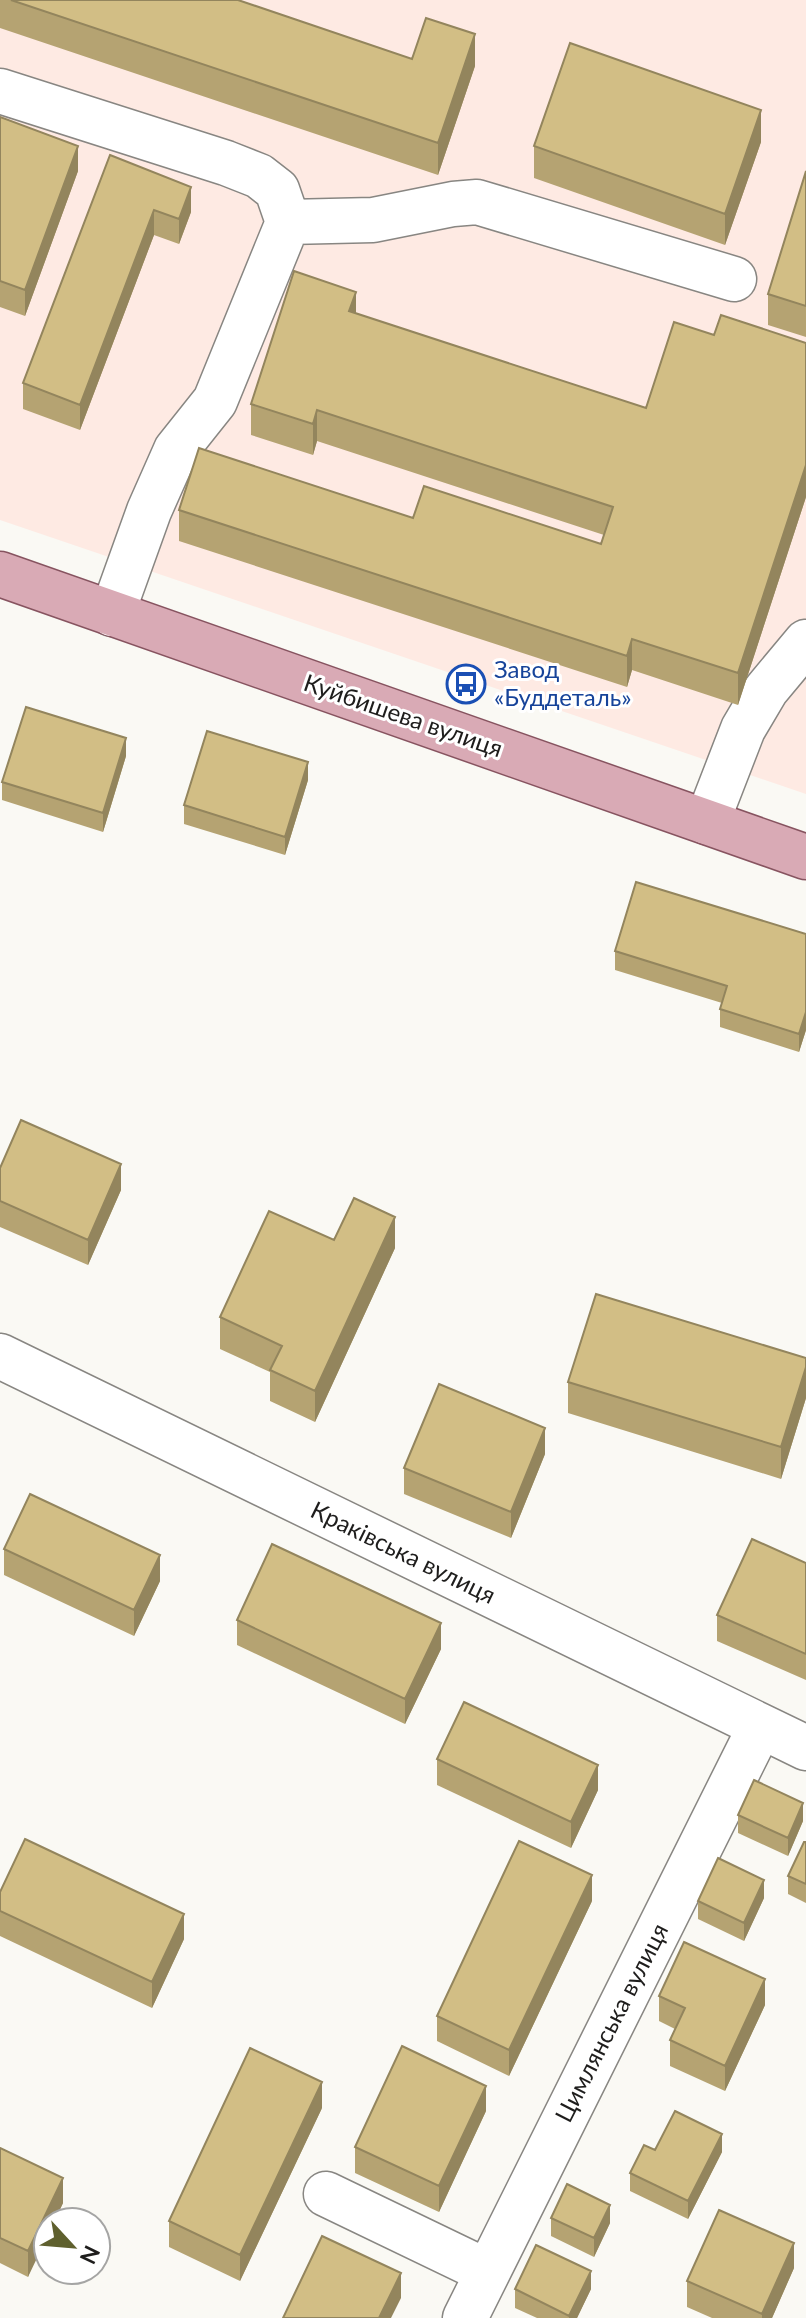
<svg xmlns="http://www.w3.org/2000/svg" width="806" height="2318" viewBox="0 0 806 2318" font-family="Lato,sans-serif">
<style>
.industrial{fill:#feeae3}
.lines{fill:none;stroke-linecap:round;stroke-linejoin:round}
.minor-casing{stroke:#888682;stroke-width:47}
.major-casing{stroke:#875460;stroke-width:47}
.minor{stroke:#fff;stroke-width:44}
.major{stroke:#d9aab5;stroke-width:44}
.wall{fill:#b5a372}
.shaded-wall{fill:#93855d}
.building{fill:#d2be85;stroke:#93855d;stroke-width:2}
.labels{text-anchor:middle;stroke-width:6;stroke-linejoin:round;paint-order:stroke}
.transit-label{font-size:24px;fill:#164399;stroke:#fff;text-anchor:start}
.street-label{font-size:24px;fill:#1e1d1c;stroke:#fff}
</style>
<rect width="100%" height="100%" fill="#faf9f4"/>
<path class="industrial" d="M0 0H806V794L0 520Z"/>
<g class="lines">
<g class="minor-casing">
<path id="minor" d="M0 91 226 163 259 176 277 190 288 222 215 401 176 450 149 511 112 614
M288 222 373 220 453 204 477 202 734 279
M707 822 743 729 766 690 806 642
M0 1356 806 1748
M326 2194 488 2272
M465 2318 760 1727"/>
</g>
<g class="major-casing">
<path id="major" d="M0 574 806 857"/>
</g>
<use href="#minor" class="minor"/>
<use href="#major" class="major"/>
</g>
<path class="wall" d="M0 0H238L412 59 475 66 438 175 0 28Z
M0 117 78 171 25 316 0 307Z
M761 142 725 245 534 178V146Z
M110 155 191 212 179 244 154 235 80 430 23 409V383Z
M806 171V337L768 325V294Z
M356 313 646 408 714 335 806 343V497L738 705 632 670 627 687 179 541V510L413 518 601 544 604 535 317 441 313 455 251 435V404Z
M126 756 103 832 2 800V782Z
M308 780 285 855 184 824V805Z
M806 934V1030L799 1052 720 1027V1009L722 1003 615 970V951Z
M0 1168 121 1190 88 1265 0 1227Z
M334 1240 395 1248 315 1422 270 1401V1372L220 1349V1317Z
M806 1358V1398L781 1479 568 1413V1382Z
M545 1454 511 1538 404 1494V1468Z
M4 1549 160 1581 134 1636 4 1575Z
M806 1563V1680L717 1641V1615Z
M237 1620 441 1649 405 1724 237 1645Z
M437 1759 598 1790 571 1848 437 1785Z
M738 1815 803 1821 788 1856 738 1833Z
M806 1842V1903L788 1894V1876Z
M764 1898 744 1941 698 1919V1901Z
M592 1901 509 2076 437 2041V2016Z
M0 1911 184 1939 152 2008 0 1936Z
M659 1996 765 2005 725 2091 670 2066V2040L675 2029 659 2021Z
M322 2108 240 2281 169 2247V2221Z
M486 2111 439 2212 355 2173V2147Z
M0 2148 63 2203 54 2222H48L28 2277 0 2263Z
M655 2150 722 2152 688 2219 630 2191V2173Z
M551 2218 610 2223 594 2257 551 2236Z
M794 2268 772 2318H712L687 2307V2281Z
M515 2289H591L577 2318H537L515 2308Z"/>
<path class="shaded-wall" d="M475 34V66L438 175V143Z
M761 110V142L725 245V214Z
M78 146V171L25 316V290Z
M191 187V212L179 244V219Z
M154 210V235L80 430V405Z
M356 292V323L349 311Z
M317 410V441L313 455V424Z
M806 465V497L738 705V673Z
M632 639V670L627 687V656Z
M126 738V756L103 832V813Z
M308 762V780L285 855V837Z
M806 1012V1030L799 1052V1034Z
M121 1164V1190L88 1265V1240Z
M395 1217V1248L315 1422V1391Z
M806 1367V1398L781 1479V1447Z
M545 1428V1454L511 1538V1512Z
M160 1555V1581L134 1636V1610Z
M441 1623V1649L405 1724V1699Z
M598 1765V1790L571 1848V1822Z
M803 1803V1821L788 1856V1838Z
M592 1875V1901L509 2076V2050Z
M764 1880V1898L744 1941V1923Z
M184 1914V1939L152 2008V1982Z
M765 1979V2005L725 2091V2066Z
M322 2082V2108L240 2281V2255Z
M486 2086V2111L439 2212V2186Z
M722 2134V2152L688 2219V2201Z
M63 2178V2203L54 2222H48V2235L28 2277V2251Z
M610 2205V2223L594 2257V2238Z
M794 2243V2268L772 2318H762V2314Z
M591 2271V2289L577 2318H569V2316Z
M401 2273V2298L391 2318H379Z"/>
<path class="building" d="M11 0H238L412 59 426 18 475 34 438 143Z
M570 43 761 110 725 214 534 146Z
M0 117 78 146 25 290 0 281Z
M110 155 191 187 179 219 154 210 80 405 23 383Z
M806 171V306L768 294Z
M294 271 356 292 349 311 646 408 674 322 714 335 721 315 806 343V465L738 673 632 639 627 656 179 510 199 448 413 518 424 486 601 544 613 507 317 410 313 424 251 404Z
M26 707 126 738 103 813 2 782Z
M207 731 308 762 285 837 184 805Z
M636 882 806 934V1012L799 1034 720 1009 727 986 615 951Z
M21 1120 121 1164 88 1240 0 1201V1168Z
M354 1198 395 1217 315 1391 270 1370 282 1346 220 1317 269 1211 334 1240Z
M596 1294 806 1358V1367L781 1447 568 1382Z
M439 1384 545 1428 511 1512 404 1468Z
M30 1494 160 1555 134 1610 4 1549Z
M752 1539 806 1563V1654L717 1615Z
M272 1544 441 1623 405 1699 237 1620Z
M464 1702 598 1765 571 1822 437 1759Z
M754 1780 803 1803 788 1838 738 1815Z
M25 1839 184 1914 152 1982 0 1911V1892Z
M519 1841 592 1875 509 2050 437 2016Z
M804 1842H806V1884L788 1876Z
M718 1858 764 1880 744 1923 698 1901Z
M684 1942 765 1979 725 2066 670 2040 685 2008 659 1996Z
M402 2046 486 2086 439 2186 355 2147Z
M250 2048 322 2082 240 2255 169 2221Z
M675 2111 722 2134 688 2201 630 2173 644 2145 655 2150Z
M0 2148 63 2178 28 2251 0 2238Z
M567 2184 610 2205 594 2238 551 2218Z
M719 2210 794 2243 762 2314 687 2281Z
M322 2236 401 2273 379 2318H283Z
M536 2245 591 2271 569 2316 515 2289Z"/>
<defs>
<g id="bus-ring" transform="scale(2)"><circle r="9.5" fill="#fff" stroke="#1a4fb4" stroke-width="1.5"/><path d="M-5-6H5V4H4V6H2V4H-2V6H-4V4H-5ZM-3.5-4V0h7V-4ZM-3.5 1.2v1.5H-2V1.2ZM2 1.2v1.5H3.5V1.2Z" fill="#1a4fb4"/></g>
</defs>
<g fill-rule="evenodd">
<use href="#bus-ring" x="466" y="684"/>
</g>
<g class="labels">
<g class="transit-label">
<text x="494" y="678">Завод<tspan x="494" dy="28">«Буддеталь»</tspan></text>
</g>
<g class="street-label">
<text transform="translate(403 716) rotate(19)" y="8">Куйбишева вулиця</text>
<text transform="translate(403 1553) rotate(26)" y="8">Краківська вулиця</text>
<text transform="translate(612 2023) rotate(-63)" y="8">Цимлянська вулиця</text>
</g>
</g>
<g transform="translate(72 2246) rotate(116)"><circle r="38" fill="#ffffff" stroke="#a5a5a4" stroke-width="2"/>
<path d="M0-6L14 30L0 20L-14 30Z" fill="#5f602e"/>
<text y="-12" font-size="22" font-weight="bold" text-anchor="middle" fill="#1e1d1c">N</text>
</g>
</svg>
